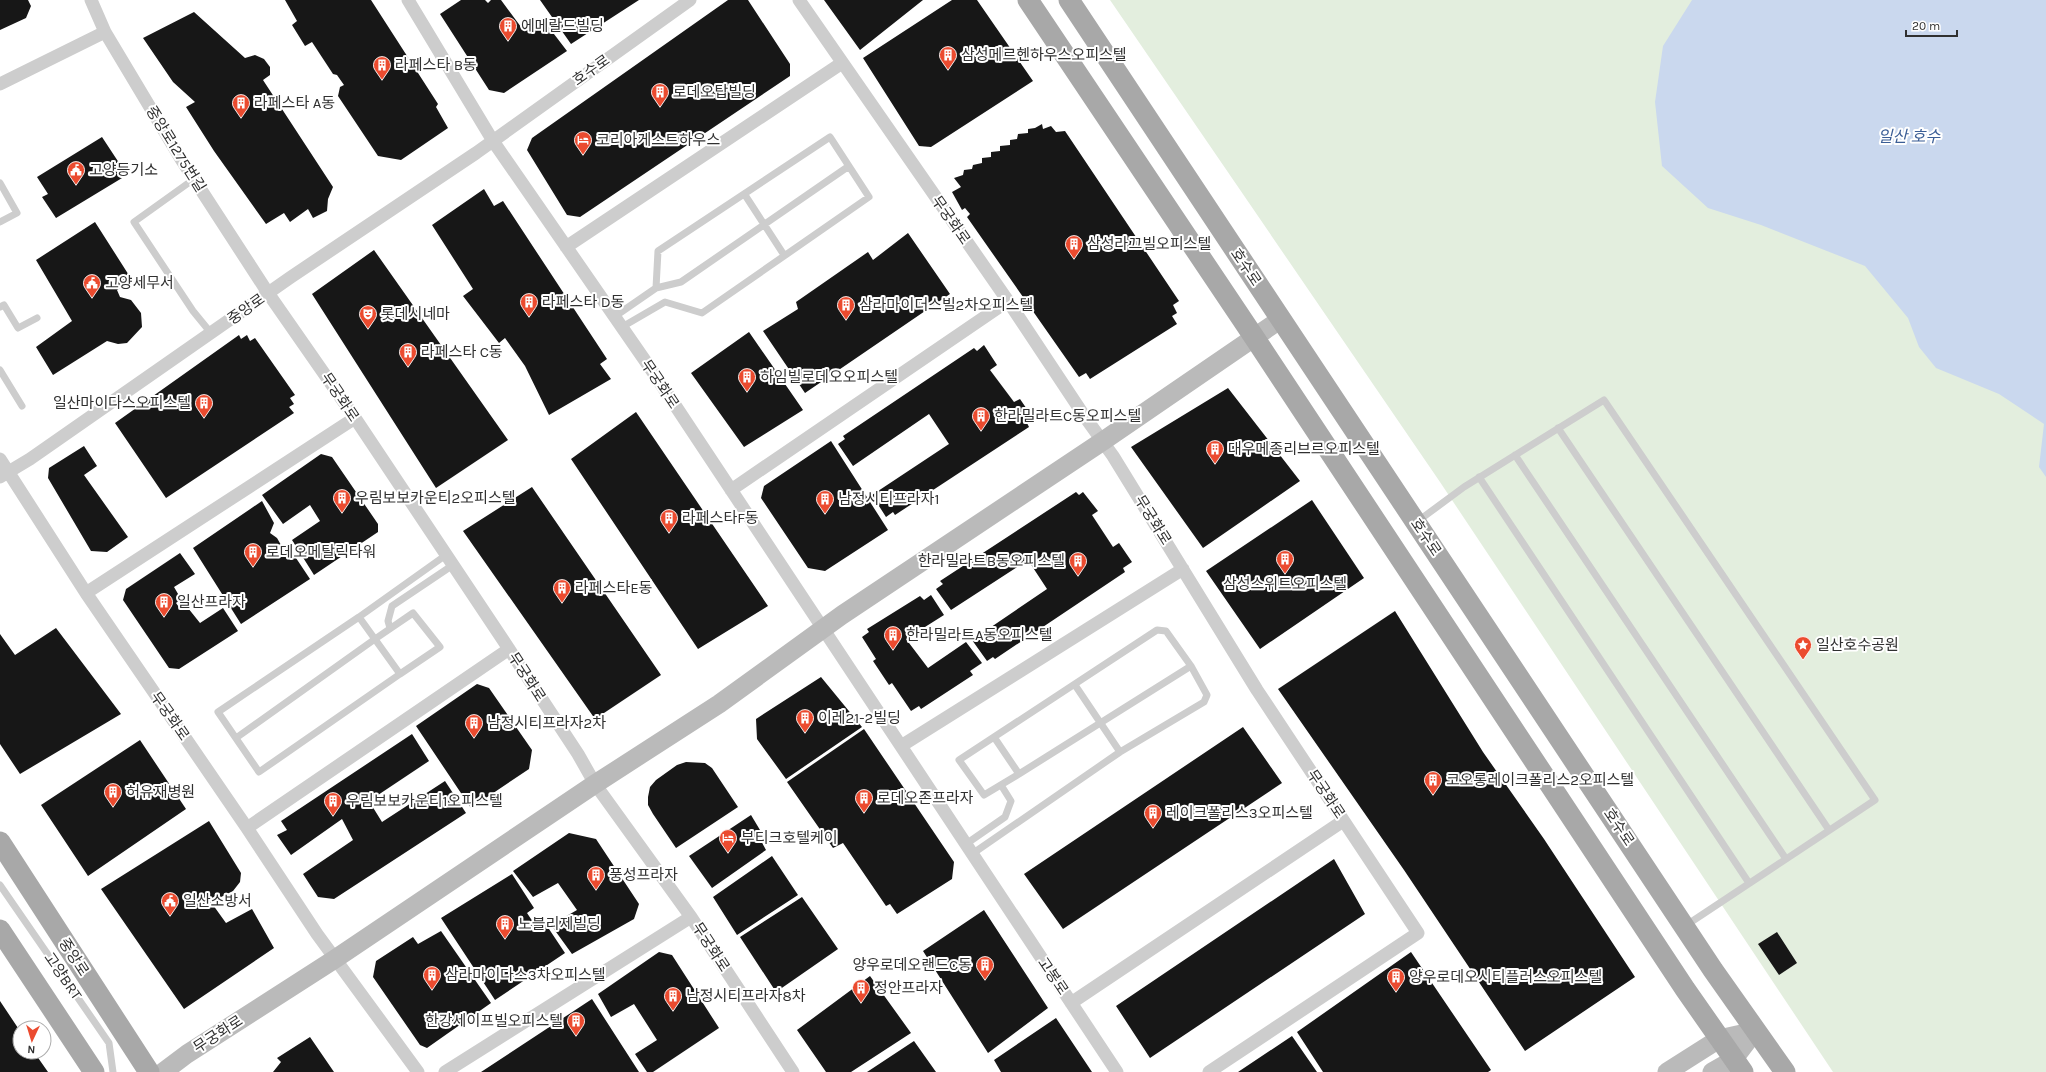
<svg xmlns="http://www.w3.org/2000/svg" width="2046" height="1072" viewBox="0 0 2046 1072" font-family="Karla,'Noto Sans KR',sans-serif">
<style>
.green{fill:#e3eede}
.water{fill:#cad8ee}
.building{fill:#171717}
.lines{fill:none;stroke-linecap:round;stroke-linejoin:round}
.lane{stroke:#cdcdcd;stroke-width:7}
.street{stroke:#cdcdcd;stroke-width:13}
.secondary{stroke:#bababa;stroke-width:19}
.primary{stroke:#a8a8a8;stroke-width:21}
.labels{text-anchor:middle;stroke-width:4;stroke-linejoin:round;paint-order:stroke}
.poi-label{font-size:15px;fill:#303030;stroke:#fff;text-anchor:start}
.street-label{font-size:15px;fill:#303030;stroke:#fff}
.water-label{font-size:16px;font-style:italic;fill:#3b5e96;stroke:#fff}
</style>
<rect width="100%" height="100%" fill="#fff"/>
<path class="green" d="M1110 0H2046V1072H1833L1440 482Z"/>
<path class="water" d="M1692 0H2046V477L2039 467 2044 424 1999 394 1936 368 1919 347 1908 318 1865 266 1761 225 1708 208 1662 166 1655 102 1663 46Z"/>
<path class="building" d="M0 0H28L31 6 26 18 0 30Z
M285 0H371L438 104 436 107 448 128 401 160 378 156 338 96 340 87 344 85 337 75 333 74 312 42 305 46 292 25 297 21Z
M461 0H485L488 3 491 0H501L524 31 544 21 567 51 504 93 489 90 440 14Z
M540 0H639L571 44Z
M728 0H748L790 64V76L580 217 567 215 527 150 532 138Z
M824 0H923L860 50Z
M952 0H977L1033 81 931 147 919 146 863 58Z
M194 12 245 58 255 55 264 59 270 67V75L263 80 333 187 328 199 327 211 313 218 308 209 290 222 284 213 266 224 214 151 186 107 195 102 173 82 143 38Z
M1042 124 1043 129 1051 126 1056 132 1065 131 1179 301 1173 305 1177 313 1172 316 1177 324 1090 379 1086 373 1079 377 967 217 970 214 965 208 962 210 952 192 961 187 954 178 963 175 964 170 972 169 973 165 982 163V158L991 157V152L1000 151V146L1010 145V140L1017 139 1018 134 1028 133V129L1035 128Z
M102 137 127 175 56 218 42 197 48 194 37 177Z
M484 189 494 206 503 201 607 359 600 364 611 379 549 415 525 366 505 338 499 343 463 296 473 289 432 225Z
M95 222 132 280 117 290 120 297 131 300 141 313 142 327 127 343 118 344 107 341 53 375 36 347 72 321 36 260Z
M908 233 950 294 805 393 763 331 798 309 796 302 868 252 873 260Z
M374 250 508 440 436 488 312 294Z
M749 332 803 410 744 447 691 373Z
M239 335 241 339 247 335 250 341 255 338 295 395 290 398 294 404 289 407 294 413 166 498 115 423Z
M984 345 997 365 990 370 1014 402 1020 399 1033 418 1027 423 1029 427 895 515 893 512 886 517 872 495 949 444 929 414 853 466 838 444 845 439 843 436 974 348 977 351Z
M1228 388 1300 481 1203 548 1131 447Z
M636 412 768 606 698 649 571 459Z
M831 441 888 530 825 571 808 568 761 498 764 486Z
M84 446 97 466 84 475 128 537 107 552 91 551 48 478 49 468Z
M321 454 332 457 378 524V532L314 575 292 540 320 521 310 505 283 524 262 495Z
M532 487 661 675 595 719 463 531Z
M1076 492 1079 495 1083 492 1098 511 1092 515 1113 547 1119 543 1132 562 1123 568 1125 572 995 659 993 657 987 661 972 640 1047 589 1028 560 951 610 936 589 943 584 940 581Z
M1312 500 1364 578 1260 649 1206 571Z
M262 501 274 523 270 533 277 538 281 545 282 553 294 555 310 579 241 624 193 548Z
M180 553 195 574 174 587 181 599 176 603 181 610 188 608 200 623 223 608 238 631 179 669 169 668 123 600 126 589Z
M931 595 944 615 906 639 928 668 966 642 982 663 970 671 973 675 921 709 919 706 911 711 892 683 889 685 873 661 876 659 862 637 869 632 867 629 920 596 924 600Z
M1395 611 1483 752 1544 839 1635 977 1525 1051 1404 870 1278 689Z
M56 628 121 714 20 774 0 744V634L15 655Z
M821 677 862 727 786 779 757 739 756 719Z
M477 684 489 688 532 750 529 769 471 808 416 726Z
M1243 727 1282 783 1063 929 1024 874Z
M864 729 954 862 952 879 897 914 890 904 886 906 843 843 833 848 787 782Z
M412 734 429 761 369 801 382 822 445 781 466 813 334 899 318 897 303 874 353 840 342 819 291 855 277 835 287 830 281 821Z
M140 740 186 809 88 876 41 805Z
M686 762 705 763 712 768 738 807 676 848 653 814 648 805V797L650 787 656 780 677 765Z
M751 815 763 835 759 837 766 850 712 888 689 856Z
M209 821 241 873 240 882 233 891 221 897 208 898 226 923 252 909 274 948 184 1009 101 889Z
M569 833 596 839 639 904 634 919 572 954 551 925 577 910 558 883 533 897 513 871Z
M772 856 798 895 737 935 713 897Z
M1334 859 1365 914 1150 1058 1116 1006Z
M512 874 534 908 527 913 535 925 543 920 565 953 495 1000 441 918Z
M802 897 838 949 776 992 740 937Z
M984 910 1048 1008 988 1053 923 951Z
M441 931 491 1003 427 1048 420 1045 373 977 376 961 413 937 418 944Z
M1777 932 1797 963 1779 975 1758 944Z
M659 952 672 955 719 1028 653 1072H647L635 1054 657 1040 634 1004 611 1017 598 994Z
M1411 952 1491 1070 1488 1072H1323L1297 1032Z
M870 976 911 1033 851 1072H826L797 1030Z
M592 999 639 1072H481Z
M0 1001 20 1031V1052H34L48 1072H0Z
M1056 1018 1092 1072H1001L994 1060Z
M1292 1036 1317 1072H1238Z
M310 1037 334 1072H273L281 1062 277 1058Z
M914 1041 936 1072H867Z"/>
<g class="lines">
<path class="lane" d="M194 179 134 222 193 311 211 333
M0 183 17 213 0 222
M745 195 784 255
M656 288 681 282 849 166
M0 307 4 305 18 328 37 318
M614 317 656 288 658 251 830 137 869 197 702 313 665 302 622 327
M0 370 22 406
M1558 428 1829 830
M1515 455 1786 859
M1479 477 1749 883
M1418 521 1464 487 1604 400 1875 800 1685 926
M390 628 388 621 392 606 453 565
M400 674 259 772 218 712 359 617 446 555
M1075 685 1120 752
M236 738 375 639 413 613 440 647 400 674 359 617
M1019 774 1191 666
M966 844 1005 817 1011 801 1001 785
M972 854 1120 752 1204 702 1207 695 1191 666 1166 631 1157 630 959 760 984 795 1019 774 994 737
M0 885 109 1043 113 1072"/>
<path class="street" d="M91 0 105 32 181 159 268 293 355 418 509 649 578 754 595 784 691 917 793 1072
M408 0 493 141 655 375 1117 1072
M799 0 1008 301 1085 417 1113 456 1257 690 1418 933 1209 1072
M0 84 105 32
M566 247 842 63
M0 459 86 593 247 828 317 934 418 1072
M0 477 30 459 291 277 476 153 690 0
M731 490 1008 301
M86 593 355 418
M901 746 1183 569
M247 828 509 649
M1071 1003 1343 821
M445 1072 691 917"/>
<path class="secondary" d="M163 1072 187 1054 335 959 595 784 719 704 842 615 1103 441 1281 319
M1667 1072 1719 1039 1755 1031
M1712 1072 1733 1060 1755 1031"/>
<path class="primary" d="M1028 0 1254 337 1685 989 1743 1072
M1069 0 1713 970 1785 1072
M0 842 149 1072
M0 930 94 1072"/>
</g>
<defs>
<g id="building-pin" transform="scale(0.9)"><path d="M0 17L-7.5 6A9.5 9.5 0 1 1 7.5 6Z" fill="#eb4b2f" stroke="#fff"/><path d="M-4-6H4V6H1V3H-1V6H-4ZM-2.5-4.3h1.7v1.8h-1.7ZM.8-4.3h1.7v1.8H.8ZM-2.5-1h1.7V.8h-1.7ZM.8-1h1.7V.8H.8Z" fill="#fff"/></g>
<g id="hotel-pin" transform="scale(0.9)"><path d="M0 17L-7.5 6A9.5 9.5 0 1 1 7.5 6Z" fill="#eb4b2f" stroke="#fff"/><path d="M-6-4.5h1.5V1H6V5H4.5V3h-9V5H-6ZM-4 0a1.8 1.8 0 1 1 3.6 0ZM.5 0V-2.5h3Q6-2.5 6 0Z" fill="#fff"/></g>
<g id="civic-pin" transform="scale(0.9)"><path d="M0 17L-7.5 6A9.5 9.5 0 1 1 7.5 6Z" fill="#eb4b2f" stroke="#fff"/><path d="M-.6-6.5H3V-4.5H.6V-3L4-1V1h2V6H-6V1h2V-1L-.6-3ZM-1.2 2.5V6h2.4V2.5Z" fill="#fff"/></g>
<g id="theatre-pin" transform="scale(0.9)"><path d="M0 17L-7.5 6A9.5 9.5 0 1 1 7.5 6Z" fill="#eb4b2f" stroke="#fff"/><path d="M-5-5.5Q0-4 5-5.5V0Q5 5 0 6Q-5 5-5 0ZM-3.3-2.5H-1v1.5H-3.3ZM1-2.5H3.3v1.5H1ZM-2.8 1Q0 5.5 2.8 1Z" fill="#fff"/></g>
<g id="sight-pin" transform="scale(0.9)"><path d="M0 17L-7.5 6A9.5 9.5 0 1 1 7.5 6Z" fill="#eb4b2f" stroke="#fff"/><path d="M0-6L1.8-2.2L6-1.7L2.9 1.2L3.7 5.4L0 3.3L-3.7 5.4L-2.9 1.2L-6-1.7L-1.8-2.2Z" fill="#fff"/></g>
</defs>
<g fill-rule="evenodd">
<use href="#building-pin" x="508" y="26"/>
<use href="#building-pin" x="948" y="55"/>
<use href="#building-pin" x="382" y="65"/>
<use href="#building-pin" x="660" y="92"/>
<use href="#building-pin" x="241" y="103"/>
<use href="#hotel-pin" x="583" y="140"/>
<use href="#civic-pin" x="76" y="170"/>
<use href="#building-pin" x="1074" y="244"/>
<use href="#civic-pin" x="92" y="283"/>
<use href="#building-pin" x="529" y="302"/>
<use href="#building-pin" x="846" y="305"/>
<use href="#theatre-pin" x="368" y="314"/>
<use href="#building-pin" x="408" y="352"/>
<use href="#building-pin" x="747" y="377"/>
<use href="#building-pin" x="204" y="403"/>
<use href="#building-pin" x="981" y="416"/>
<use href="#building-pin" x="1215" y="449"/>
<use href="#building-pin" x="342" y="498"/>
<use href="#building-pin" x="825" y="499"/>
<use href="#building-pin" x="669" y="518"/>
<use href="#building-pin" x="253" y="552"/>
<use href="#building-pin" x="1285" y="559"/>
<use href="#building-pin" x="1078" y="561"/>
<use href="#building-pin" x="562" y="588"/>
<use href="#building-pin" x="164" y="602"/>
<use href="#building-pin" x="893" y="635"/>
<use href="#sight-pin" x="1803" y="645"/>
<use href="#building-pin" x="805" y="718"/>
<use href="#building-pin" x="474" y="723"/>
<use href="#building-pin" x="1433" y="780"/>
<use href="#building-pin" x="113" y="792"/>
<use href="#building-pin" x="864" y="798"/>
<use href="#building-pin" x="333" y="801"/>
<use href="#building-pin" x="1153" y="813"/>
<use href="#hotel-pin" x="728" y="838"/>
<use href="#building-pin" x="596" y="875"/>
<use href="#civic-pin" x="170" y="901"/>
<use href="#building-pin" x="505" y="924"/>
<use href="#building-pin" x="985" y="965"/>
<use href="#building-pin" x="432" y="975"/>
<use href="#building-pin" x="1396" y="977"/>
<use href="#building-pin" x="861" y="988"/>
<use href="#building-pin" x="673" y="996"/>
<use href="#building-pin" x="576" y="1021"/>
</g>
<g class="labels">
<g class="poi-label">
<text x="521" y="31">에메랄드빌딩</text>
<text x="961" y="60">삼성메르헨하우스오피스텔</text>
<text x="395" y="70">라페스타 B동</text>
<text x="673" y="97">로데오탑빌딩</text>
<text x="254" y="108">라페스타 A동</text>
<text x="596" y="145">코리아게스트하우스</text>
<text x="89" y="175">고양등기소</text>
<text x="1087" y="249">삼성라끄빌오피스텔</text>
<text x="105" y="288">고양세무서</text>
<text x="542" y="307">라페스타 D동</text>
<text x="859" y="310">삼라마이더스빌2차오피스텔</text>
<text x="381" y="319">롯데시네마</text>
<text x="421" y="357">라페스타 C동</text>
<text x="760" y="382">하임빌로데오오피스텔</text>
<text x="191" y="408" text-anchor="end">일산마이다스오피스텔</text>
<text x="994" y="421">한라밀라트C동오피스텔</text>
<text x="1228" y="454">대우메종리브르오피스텔</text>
<text x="355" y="503">우림보보카운티2오피스텔</text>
<text x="838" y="504">남정시티프라자1</text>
<text x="682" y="523">라페스타F동</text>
<text x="266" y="557">로데오메탈릭타워</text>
<text x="1065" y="566" text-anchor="end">한라밀라트B동오피스텔</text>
<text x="1285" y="589" text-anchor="middle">삼성스위트오피스텔</text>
<text x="575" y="593">라페스타E동</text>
<text x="177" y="607">일산프라자</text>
<text x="906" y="640">한라밀라트A동오피스텔</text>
<text x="1816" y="650">일산호수공원</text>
<text x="818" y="723">이레21-2빌딩</text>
<text x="487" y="728">남정시티프라자2차</text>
<text x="1446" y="785">코오롱레이크폴리스2오피스텔</text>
<text x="126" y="797">허유재병원</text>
<text x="877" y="803">로데오존프라자</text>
<text x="346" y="806">우림보보카운티1오피스텔</text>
<text x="1166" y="818">레이크폴리스3오피스텔</text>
<text x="741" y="843">부티크호텔케이</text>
<text x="609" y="880">풍성프라자</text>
<text x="183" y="906">일산소방서</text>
<text x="518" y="929">노블리제빌딩</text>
<text x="972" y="970" text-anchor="end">양우로데오랜드C동</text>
<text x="445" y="980">삼라마이다스3차오피스텔</text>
<text x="1409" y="982">양우로데오시티플러스오피스텔</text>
<text x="874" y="993">정안프라자</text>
<text x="686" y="1001">남정시티프라자8차</text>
<text x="563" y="1026" text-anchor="end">한강세이프빌오피스텔</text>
</g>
<g class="street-label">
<text transform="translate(591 70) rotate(-35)" y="5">호수로</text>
<text transform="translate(176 149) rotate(58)" y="5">중앙로1275번길</text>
<text transform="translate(951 220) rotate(55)" y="5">무궁화로</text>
<text transform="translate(1246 267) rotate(56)" y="5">호수로</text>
<text transform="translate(246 309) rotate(-35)" y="5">중앙로</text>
<text transform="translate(660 384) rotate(56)" y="5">무궁화로</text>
<text transform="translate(340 397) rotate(56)" y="5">무궁화로</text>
<text transform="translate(1153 520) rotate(58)" y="5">무궁화로</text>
<text transform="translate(1426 537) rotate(56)" y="5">호수로</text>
<text transform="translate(527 677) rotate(57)" y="5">무궁화로</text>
<text transform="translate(170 716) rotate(55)" y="5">무궁화로</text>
<text transform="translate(1326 794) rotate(56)" y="5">무궁화로</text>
<text transform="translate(1619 827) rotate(56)" y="5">호수로</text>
<text transform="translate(711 947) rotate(57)" y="5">무궁화로</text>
<text transform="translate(74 957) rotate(57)" y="5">중앙로</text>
<text transform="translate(63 976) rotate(55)" y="5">고양BRT</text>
<text transform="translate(1053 976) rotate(56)" y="5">고봉로</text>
<text transform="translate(218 1034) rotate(-33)" y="5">무궁화로</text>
</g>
<g class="water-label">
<text x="1909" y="142">일산 호수</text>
</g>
</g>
<g transform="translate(32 1040) rotate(184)"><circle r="19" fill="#ffffff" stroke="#acacac"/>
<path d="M0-3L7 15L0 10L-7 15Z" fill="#eb4b2f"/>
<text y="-6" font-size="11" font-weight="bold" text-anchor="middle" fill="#303030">N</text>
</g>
<path d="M1906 30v6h51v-6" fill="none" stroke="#303030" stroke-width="2"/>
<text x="1912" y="30" font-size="12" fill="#303030" stroke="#ffffff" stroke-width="3" paint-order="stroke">20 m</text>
</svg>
